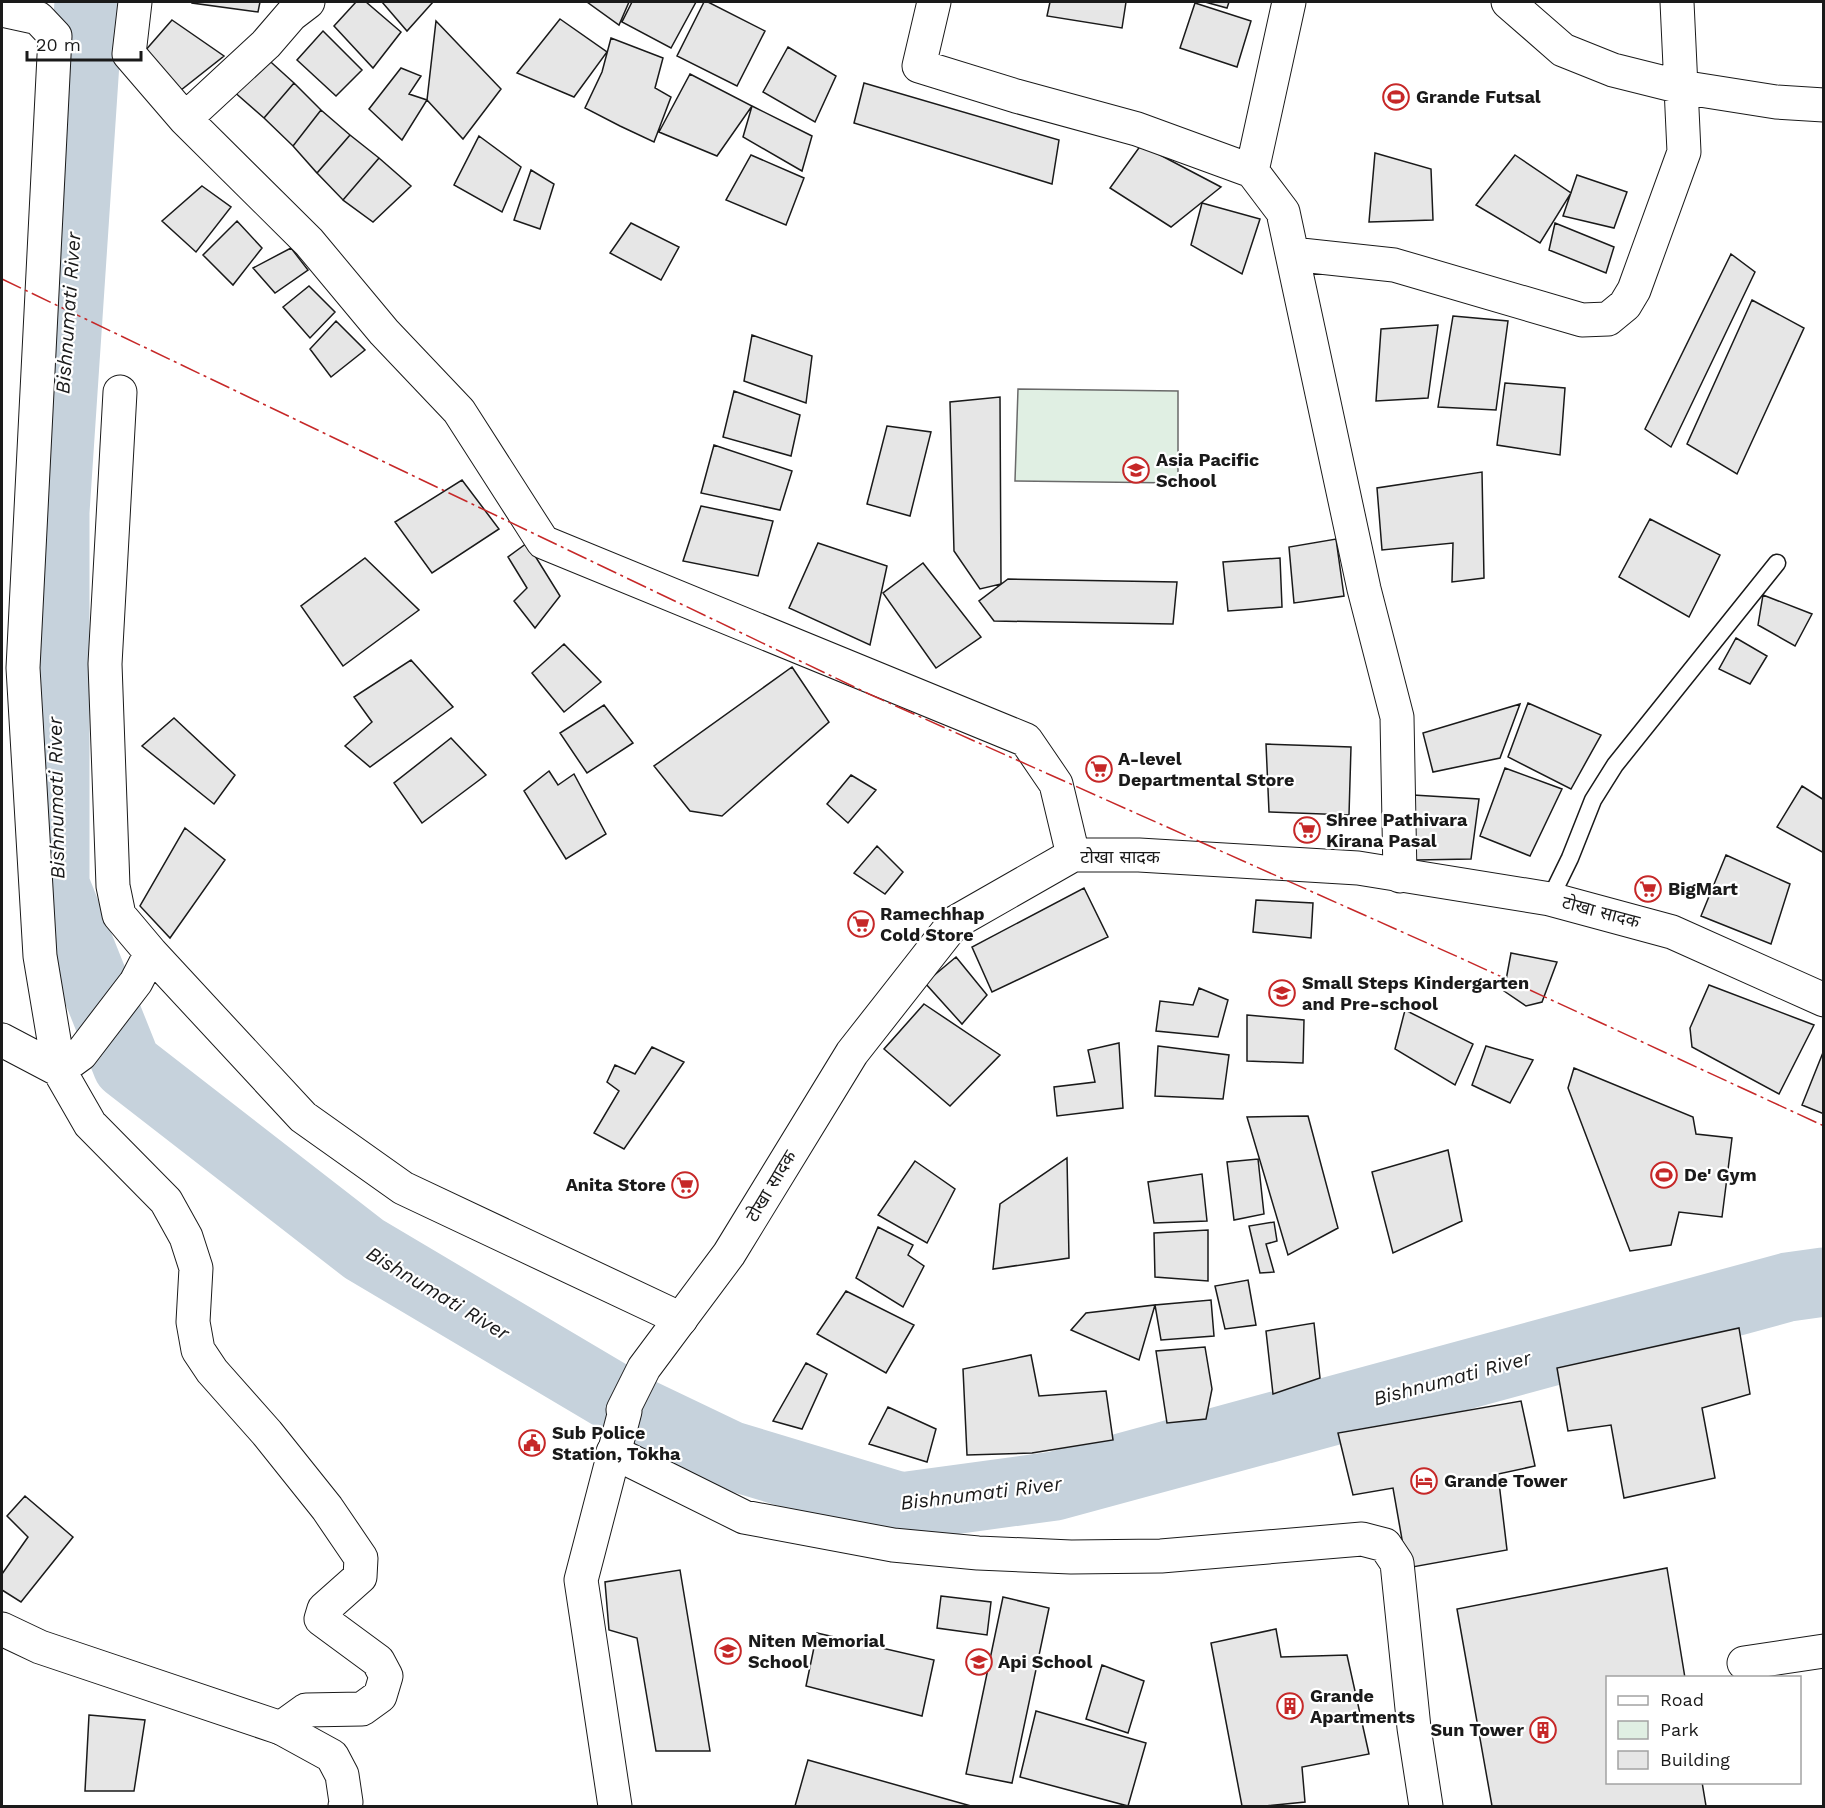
<svg xmlns="http://www.w3.org/2000/svg" width="1825" height="1808" viewBox="0 0 1825 1808" font-family="'Work Sans','Noto Sans Devanagari',sans-serif">
<style>
.green{fill:#e0efe3;stroke:#6a6a6a;stroke-width:1.5}
.lines{fill:none;stroke-linecap:round;stroke-linejoin:round}
.river{stroke:#c6d2dc;stroke-width:69}
.building{fill:#e6e6e6;stroke:#1a1a1a;stroke-width:1.5}
.lane-casing{stroke:#1a1a1a;stroke-width:19}
.street-casing{stroke:#1a1a1a;stroke-width:35}
.secondary-casing{stroke:#1a1a1a;stroke-width:35}
.lane{stroke:#fff;stroke-width:16}
.street{stroke:#fff;stroke-width:33}
.secondary{stroke:#fff;stroke-width:33}
.power{stroke:#c62828;stroke-width:1.5;stroke-dasharray:21 4.5 3 4.5;stroke-linecap:butt}
.labels{text-anchor:middle;stroke-width:4.5;stroke-linejoin:round;paint-order:stroke}
.poi-label{font-size:18px;font-weight:bold;fill:#1a1a1a;stroke:#fff;text-anchor:start}
.street-label{font-size:18px;fill:#1a1a1a;stroke:#fff}
.water-label{font-size:20px;font-style:italic;fill:#1a1a1a;stroke:#fff}
</style>
<rect width="100%" height="100%" fill="#fff"/>
<path class="green" d="M1018 389 1178 391V483L1015 481Z"/>
<g class="lines">
<path class="river" d="M89 2 55 512V885L127 1065 364 1249 639 1412 729 1455 901 1507 1055 1486 1788 1287 1824 1282"/>
</g>
<path class="building" d="M192 2H260L258 12 192 3Z
M356 2H366L401 32 373 68 334 26Z
M382 2H433L407 31Z
M587 2H629L619 25Z
M632 2H696L671 48 622 22Z
M704 2H708L765 31 737 86 677 56Z
M1050 2H1126L1122 28 1047 16Z
M1205 2H1229L1227 8Z
M1195 3 1251 21 1237 67 1180 48Z
M560 19 607 52 574 97 517 73Z
M172 20 224 56 181 90 144 52Z
M436 21 501 89 463 139 427 100Z
M323 31 362 70 336 96 297 60Z
M611 38 663 58 655 88 671 97 654 142 620 126 585 108 602 72Z
M788 47 836 76 815 122 763 92Z
M262 54 294 83 264 118 232 90Z
M401 68 421 76 409 94 427 100 402 140 369 109Z
M690 74 752 106 717 156 659 132Z
M294 83 321 110 293 146 264 118Z
M864 83 1059 140 1052 184 854 123Z
M752 106 812 136 802 171 743 137Z
M321 110 350 135 317 173 293 146Z
M350 135 379 158 343 200 317 173Z
M479 136 521 167 502 212 454 185Z
M1141 145 1221 187 1171 227 1110 188Z
M1375 153 1431 169 1433 220 1369 222Z
M751 155 804 178 786 225 726 200Z
M1515 155 1571 193 1540 243 1476 205Z
M379 158 411 186 373 222 343 200Z
M531 170 554 184 540 229 514 220Z
M1577 175 1627 192 1614 228 1563 216Z
M202 186 231 207 196 252 162 221Z
M1202 203 1260 219 1242 274 1191 245Z
M237 221 262 248 233 285 203 255Z
M631 223 679 247 661 280 610 253Z
M1555 223 1614 247 1606 273 1549 250Z
M291 248 308 270 275 293 253 268Z
M1731 254 1755 272 1671 447 1645 429Z
M309 286 335 312 310 338 283 307Z
M1752 300 1804 328 1737 474 1687 444Z
M1453 316 1508 321 1496 410 1438 407Z
M336 321 365 350 331 377 310 349Z
M1438 325 1428 398 1376 401 1381 329Z
M752 335 812 356 806 403 744 381Z
M1505 383 1565 388 1560 455 1497 445Z
M734 391 800 415 791 456 723 437Z
M1000 397 1001 584 980 589 954 551 950 402Z
M887 426 931 432 910 516 867 504Z
M714 445 792 471 780 510 701 493Z
M1482 472 1484 578 1452 582 1453 543 1382 550 1377 488Z
M462 480 499 529 432 573 395 522Z
M701 506 773 521 758 576 683 561Z
M1650 519 1720 555 1689 617 1619 577Z
M1336 539 1344 596 1294 603 1289 547Z
M527 543 560 596 535 628 514 601 527 588 508 557Z
M818 543 887 566 870 645 789 608Z
M365 558 419 610 343 666 301 606Z
M1280 558 1282 607 1228 611 1223 562Z
M923 563 981 637 936 668 883 593Z
M1008 579 1177 582 1173 624 994 621 979 601Z
M1763 595 1812 614 1795 646 1758 625Z
M1736 638 1767 656 1750 684 1719 669Z
M564 644 601 682 564 712 532 673Z
M411 660 453 707 370 767 345 746 372 722 354 697Z
M792 667 829 722 722 816 690 811 654 766Z
M1528 703 1601 735 1571 789 1508 757Z
M1520 704 1500 758 1433 772 1423 733Z
M604 705 633 743 587 773 560 733Z
M174 718 235 775 214 804 142 746Z
M451 738 486 775 422 823 394 783Z
M1266 744 1351 747 1349 815 1269 812Z
M1505 768 1562 789 1530 856 1480 836Z
M549 771 558 785 574 774 606 834 566 859 524 791Z
M851 775 876 790 848 823 827 804Z
M1802 786 1824 800V853L1777 827Z
M1413 795 1479 799 1471 859 1416 860Z
M185 828 225 860 170 938 140 906Z
M877 846 903 872 885 894 854 873Z
M1726 855 1790 884 1771 944 1701 916Z
M1084 888 1108 937 992 992 972 947Z
M1256 900 1313 903 1311 938 1253 932Z
M1511 953 1557 962 1542 1002 1526 1006 1504 991Z
M956 957 987 995 962 1024 925 983Z
M1709 985 1814 1025 1779 1094 1692 1047 1690 1028Z
M1199 988 1228 1000 1218 1037 1156 1031 1160 1001 1193 1005Z
M924 1004 1000 1055 950 1106 884 1049Z
M1405 1010 1473 1044 1455 1085 1395 1049Z
M1247 1015 1304 1020 1303 1063 1247 1061Z
M1119 1043 1123 1108 1057 1116 1054 1087 1095 1082 1088 1050Z
M1158 1046 1229 1055 1223 1099 1155 1096Z
M1486 1046 1533 1060 1510 1103 1472 1085Z
M652 1047 684 1062 624 1149 594 1133 619 1091 607 1082 615 1065 635 1074Z
M1824 1050V1114L1802 1105Z
M1574 1068 1693 1117 1696 1134 1732 1138 1722 1217 1679 1212 1671 1245 1630 1251 1568 1088Z
M1308 1116 1338 1228 1288 1255 1247 1117Z
M1448 1150 1462 1221 1393 1253 1372 1172Z
M1067 1158 1069 1258 993 1269 1000 1204Z
M1258 1159 1264 1214 1234 1220 1227 1162Z
M915 1161 955 1189 927 1243 878 1215Z
M1202 1174 1207 1221 1154 1223 1148 1182Z
M1274 1222 1277 1241 1266 1244 1274 1272 1260 1273 1249 1226Z
M878 1227 913 1245 908 1255 924 1266 903 1307 856 1278Z
M1208 1230V1281L1155 1277 1154 1233Z
M1248 1280 1256 1325 1225 1329 1215 1286Z
M846 1291 914 1325 886 1373 817 1334Z
M1211 1300 1214 1336 1161 1340 1155 1305Z
M1155 1305 1139 1360 1071 1330 1086 1313Z
M1314 1323 1320 1378 1273 1394 1266 1331Z
M1739 1328 1750 1394 1702 1408 1715 1478 1624 1498 1611 1425 1568 1431 1557 1368Z
M1205 1347 1212 1389 1206 1419 1167 1423 1156 1351Z
M1031 1355 1039 1396 1106 1391 1113 1440 1032 1453 967 1455 963 1369Z
M806 1363 827 1374 802 1429 773 1421Z
M1521 1401 1535 1466 1498 1474 1507 1550 1407 1568 1393 1488 1353 1495 1338 1433Z
M888 1407 936 1429 927 1462 869 1444Z
M25 1496 73 1537 21 1602 2 1590V1574L28 1537 7 1516Z
M1667 1568 1685 1678H1608V1782H1702L1706 1806H1492L1457 1609Z
M680 1570 710 1751H656L637 1638 609 1630 605 1582Z
M941 1596 991 1602 987 1635 937 1628Z
M1003 1597 1049 1608 1012 1783 966 1774Z
M1276 1629 1281 1657 1347 1655 1369 1754 1302 1767 1305 1802 1265 1806H1242L1211 1643Z
M817 1633 934 1660 922 1716 806 1686Z
M1102 1665 1144 1681 1128 1733 1086 1719Z
M1036 1711 1146 1743 1128 1806 1020 1777Z
M89 1715 145 1720 134 1791H85Z
M808 1760 971 1806H795Z"/>
<g class="lines">
<g class="lane-casing">
<path id="lane" d="M1550 899 1570 858 1593 800 1615 765 1777 563"/>
</g>
<g class="street-casing">
<path id="street" d="M135 2 129 54 185 119 309 242 384 332 459 411 543 542 1026 740 1056 784 1073 855
M934 2 919 66 1016 96 1137 129 1252 171
M1289 2 1252 171 1283 212 1364 589 1397 717 1400 876
M1508 2 1563 50 1613 70 1681 87 1776 102 1824 105
M2 10 38 18 55 36 23 668 40 956 59 1070 90 1124 166 1201 186 1237 196 1268 193 1322 198 1350 212 1371 267 1433 327 1508 361 1558 360 1577 324 1609 321 1619 378 1661 386 1676 380 1696 362 1709 306 1710 281 1728
M185 119 266 44 291 15 308 2
M1292 254 1394 265 1582 320 1608 319 1625 305 1634 290 1684 152 1677 2
M120 392 105 664 113 886 119 915 151 953
M2 1040 59 1070 81 1054 136 982 151 953 303 1117 403 1188 681 1319
M613 1452 744 1517 893 1545 978 1553 1071 1557 1161 1556 1362 1539 1385 1545 1397 1563 1414 1728 1426 1806
M1744 1663 1824 1651"/>
</g>
<g class="secondary-casing">
<path id="secondary" d="M2 1629 40 1647 281 1728 332 1756 342 1775 346 1802 345 1806
M615 1806 581 1580 625 1411 623 1410 644 1368 729 1254 852 1053 954 923 1073 855H1139L1358 868 1550 899 1672 932 1824 1000"/>
</g>
<use href="#lane" class="lane"/>
<use href="#street" class="street"/>
<use href="#secondary" class="secondary"/>
<path class="power" d="M2 279 869 694 1465 960 1824 1126"/>
</g>
<defs>
<g id="stadium-ring" transform="scale(1.35)"><circle r="9.5" fill="#fff" stroke="#c62828" stroke-width="1.5"/><path d="M0-5a6.5 5 0 1 0 0 10a6.5 5 0 1 0 0-10ZM-3.5-1.8h7v3.6h-7Z" fill="#c62828"/></g>
<g id="school-ring" transform="scale(1.35)"><circle r="9.5" fill="#fff" stroke="#c62828" stroke-width="1.5"/><path d="M0-5L7-2L0 1L-7-2ZM-4 1L0 2.5L4 1V4Q0 6-4 4Z" fill="#c62828"/></g>
<g id="supermarket-ring" transform="scale(1.35)"><circle r="9.5" fill="#fff" stroke="#c62828" stroke-width="1.5"/><path d="M-6-5.5h2.5l.6 2H6L4.5 2H-2.5L-4.4-4H-6ZM-1.5 3.2a1.3 1.3 0 1 0 .1 0ZM3 3.2a1.3 1.3 0 1 0 .1 0Z" fill="#c62828"/></g>
<g id="civic-ring" transform="scale(1.35)"><circle r="9.5" fill="#fff" stroke="#c62828" stroke-width="1.5"/><path d="M-.6-6.5H3V-4.5H.6V-3L4-1V1h2V6H-6V1h2V-1L-.6-3ZM-1.2 2.5V6h2.4V2.5Z" fill="#c62828"/></g>
<g id="hotel-ring" transform="scale(1.35)"><circle r="9.5" fill="#fff" stroke="#c62828" stroke-width="1.5"/><path d="M-6-4.5h1.5V1H6V5H4.5V3h-9V5H-6ZM-4 0a1.8 1.8 0 1 1 3.6 0ZM.5 0V-2.5h3Q6-2.5 6 0Z" fill="#c62828"/></g>
<g id="building-ring" transform="scale(1.35)"><circle r="9.5" fill="#fff" stroke="#c62828" stroke-width="1.5"/><path d="M-4-6H4V6H1V3H-1V6H-4ZM-2.5-4.3h1.7v1.8h-1.7ZM.8-4.3h1.7v1.8H.8ZM-2.5-1h1.7V.8h-1.7ZM.8-1h1.7V.8H.8Z" fill="#c62828"/></g>
</defs>
<g fill-rule="evenodd">
<use href="#stadium-ring" x="1396" y="97"/>
<use href="#school-ring" x="1136" y="470"/>
<use href="#supermarket-ring" x="1099" y="769"/>
<use href="#supermarket-ring" x="1307" y="830"/>
<use href="#supermarket-ring" x="1648" y="889"/>
<use href="#supermarket-ring" x="861" y="924"/>
<use href="#school-ring" x="1282" y="993"/>
<use href="#stadium-ring" x="1664" y="1175"/>
<use href="#supermarket-ring" x="685" y="1185"/>
<use href="#civic-ring" x="532" y="1443"/>
<use href="#hotel-ring" x="1424" y="1481"/>
<use href="#school-ring" x="728" y="1651"/>
<use href="#school-ring" x="979" y="1662"/>
<use href="#building-ring" x="1290" y="1706"/>
<use href="#building-ring" x="1543" y="1730"/>
</g>
<g class="labels">
<g class="poi-label">
<text x="1416" y="103">Grande Futsal</text>
<text x="1156" y="466">Asia Pacific<tspan x="1156" dy="21">School</tspan></text>
<text x="1118" y="765">A-level<tspan x="1118" dy="21">Departmental Store</tspan></text>
<text x="1326" y="826">Shree Pathivara<tspan x="1326" dy="21">Kirana Pasal</tspan></text>
<text x="1668" y="895">BigMart</text>
<text x="880" y="920">Ramechhap<tspan x="880" dy="21">Cold Store</tspan></text>
<text x="1302" y="989">Small Steps Kindergarten<tspan x="1302" dy="21">and Pre-school</tspan></text>
<text x="1684" y="1181">De' Gym</text>
<text x="666" y="1191" text-anchor="end">Anita Store</text>
<text x="552" y="1439">Sub Police<tspan x="552" dy="21">Station, Tokha</tspan></text>
<text x="1444" y="1487">Grande Tower</text>
<text x="748" y="1647">Niten Memorial<tspan x="748" dy="21">School</tspan></text>
<text x="998" y="1668">Api School</text>
<text x="1310" y="1702">Grande<tspan x="1310" dy="21">Apartments</tspan></text>
<text x="1524" y="1736" text-anchor="end">Sun Tower</text>
</g>
<g class="street-label">
<text x="1120" y="863">टोखा सादक</text>
<text transform="translate(1601 912) rotate(15)" y="6">टोखा सादक</text>
<text transform="translate(771 1186) rotate(-59)" y="6">टोखा सादक</text>
</g>
<g class="water-label">
<text transform="translate(68 313) rotate(-86)" y="7">Bishnumati River</text>
<text transform="translate(56 798) rotate(-91)" y="7">Bishnumati River</text>
<text transform="translate(438 1293) rotate(31)" y="7">Bishnumati River</text>
<text transform="translate(1452 1378) rotate(-15)" y="7">Bishnumati River</text>
<text transform="translate(981 1493) rotate(-7)" y="7">Bishnumati River</text>
</g>
</g>
<rect width="1825" height="1808" fill="none" stroke="#1a1a1a" stroke-width="6"/>
<rect x="1606" y="1676" width="195" height="108" fill="#ffffff" stroke="#a3a3a3" stroke-width="1.5"/>
<rect x="1618" y="1696" width="30" height="9" fill="#ffffff" stroke="#a3a3a3" stroke-width="1.5"/>
<text x="1660" y="1706" font-size="18" fill="#1a1a1a">Road</text>
<rect x="1618" y="1721" width="30" height="18" fill="#e0efe3" stroke="#a3a3a3" stroke-width="1.5"/>
<text x="1660" y="1736" font-size="18" fill="#1a1a1a">Park</text>
<rect x="1618" y="1751" width="30" height="18" fill="#e6e6e6" stroke="#a3a3a3" stroke-width="1.5"/>
<text x="1660" y="1766" font-size="18" fill="#1a1a1a">Building</text>
<path d="M27 51v9h114v-9" fill="none" stroke="#1a1a1a" stroke-width="3"/>
<text x="36" y="51" font-size="18" fill="#1a1a1a" stroke="#ffffff" stroke-width="4.5" paint-order="stroke">20 m</text>
</svg>
